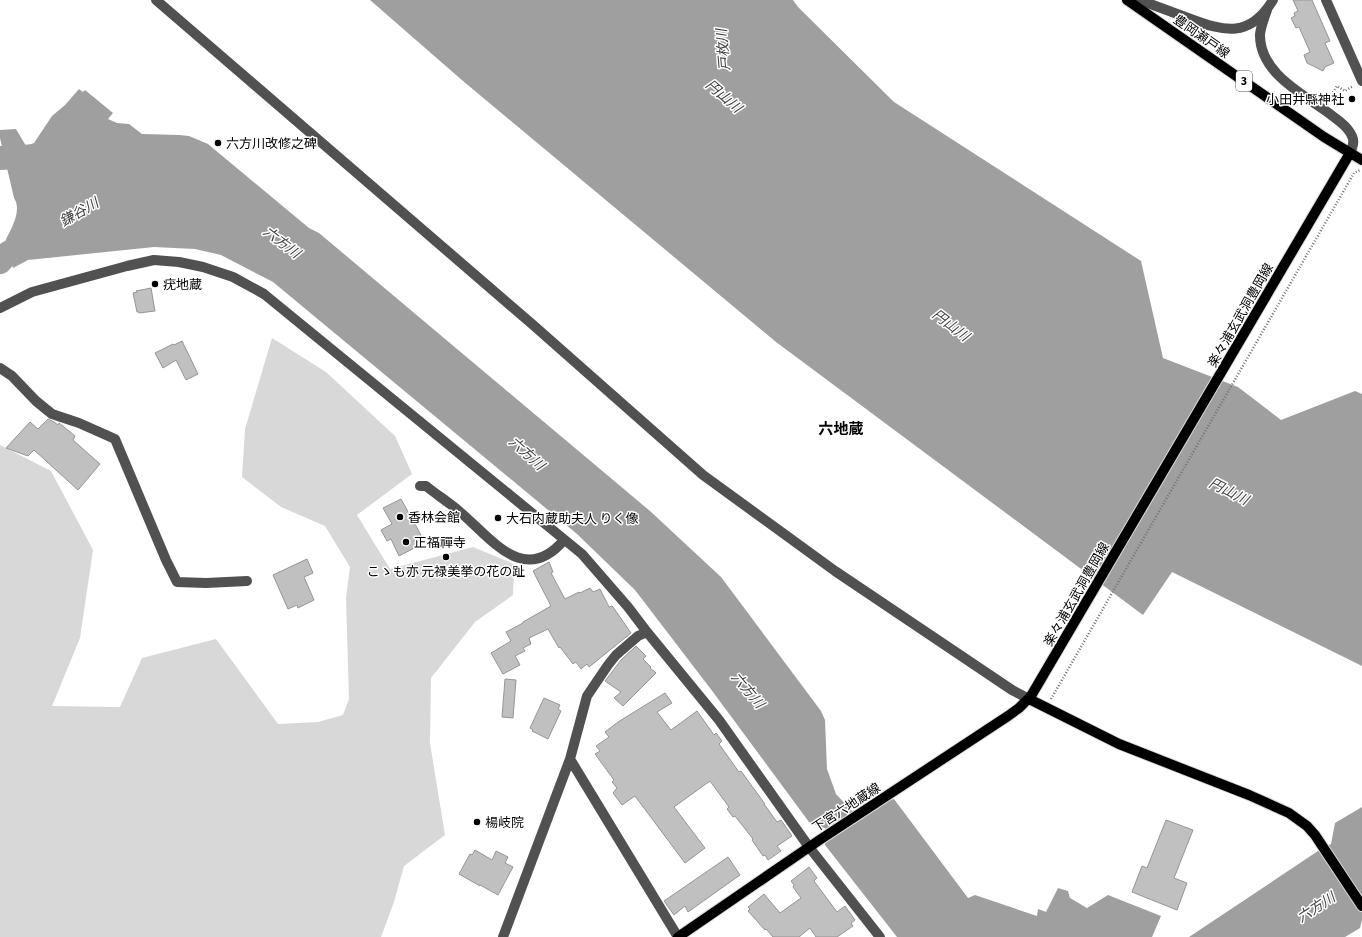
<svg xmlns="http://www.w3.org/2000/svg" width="1362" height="937" viewBox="0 0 1362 937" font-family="'Source Sans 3','Noto Sans JP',sans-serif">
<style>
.green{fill:#d8d8d8}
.water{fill:#9f9f9f}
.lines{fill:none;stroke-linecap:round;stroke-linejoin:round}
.river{stroke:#9f9f9f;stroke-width:24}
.building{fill:#c0c0c0;stroke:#959595}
.major-casing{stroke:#dbdbdb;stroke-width:12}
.path{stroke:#737373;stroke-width:2.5;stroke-dasharray:1 2;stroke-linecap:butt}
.minor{stroke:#515151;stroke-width:10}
.major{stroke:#000;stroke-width:10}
.poi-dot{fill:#000;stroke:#fff;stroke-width:1.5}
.labels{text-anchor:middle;stroke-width:3;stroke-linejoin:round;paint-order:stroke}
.shield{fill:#fff;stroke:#4c4c4c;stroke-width:1}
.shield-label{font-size:12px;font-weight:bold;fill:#000}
.street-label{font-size:13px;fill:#000;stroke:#fff}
.poi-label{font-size:13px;fill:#000;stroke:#fff;text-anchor:start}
.water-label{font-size:14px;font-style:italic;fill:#404040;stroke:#fff}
.quarter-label{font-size:15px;font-weight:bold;fill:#000;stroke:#fff}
</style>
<rect width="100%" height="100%" fill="#fff"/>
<path class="green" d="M272 338 326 372 395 436 412 474 357 515 390 569 473 547 514 564 513 595 475 622 431 678 430 743 445 835 404 866 394 902 381 937H0V445L51 471 93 550 80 638 52 706 120 707 142 658 216 639 278 724 318 722 343 715 349 699 346 598 350 567 325 526 281 507 242 477 245 429Z"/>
<path class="water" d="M370 0H793L798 7 894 102 1141 261 1163 358 1238 387 1281 420 1355 391 1362 394V666L1172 572 1143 615 776 342 463 81Z
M79 89 83 92 85 90 113 113 108 119 117 123 129 124 142 134 179 135 189 136 208 144 309 228 319 233 650 511 721 577 821 711 825 720 827 769 836 794 852 811 894 799 968 898 975 895 1037 916 1038 909 1046 912 1058 888 1068 891 1070 898 1087 908 1108 895 1161 916 1152 937H897L825 845 827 829 809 822 713 692 635 590 577 534 273 282 221 255 195 249 154 247 28 260 13 268 6 239C12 228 22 210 14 198L0 138V130L16 129 26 146 34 143 52 116 65 105Z
M1362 807V920L1360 928 1345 937H1189L1318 851 1331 844 1335 823Z"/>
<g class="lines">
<path class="river" d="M0 158 38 156
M0 262 8 253 38 235"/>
</g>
<path class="building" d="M1293 0H1312L1330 41 1325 43 1334 63 1325 67 1323 71 1307 63 1304 55 1310 52 1299 27 1296 28 1291 18 1295 16 1294 13 1298 11Z
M151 288 155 311 139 313V312H137L133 293 137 292 136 291Z
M182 341 198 374 186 380 176 360 163 368 155 353 173 344 174 345Z
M48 419 54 422 58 425 59 423 75 436 73 440 100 464 78 490 34 450 28 456 6 448 30 422 38 429Z
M401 499 421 535 418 537 422 544 399 556 391 539 387 541 381 530 392 524 383 508Z
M307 559 313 573 304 577 314 600 298 608 297 605 288 609 273 575Z
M549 562 553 572 551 573 565 599 579 592 580 593 590 588 593 592 600 589 609 607 612 606 613 607 631 633 589 667 587 664 581 669 576 662 573 664 560 647 559 648 548 629 529 638 531 644 523 648 525 651 515 656 520 665 503 674 491 653 511 641 506 632 523 623V622L551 606 533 571Z
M636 646 646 656 643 659 651 667 650 668 656 673 623 706 614 698 621 692 605 681 621 660Z
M505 679 516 680 513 718 502 717Z
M665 693 672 703 657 712 671 730 697 711 714 735 716 733 722 741 719 744 739 772 741 771 765 804H764L777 822 781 820 792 836 777 846 781 851 768 860 765 855 763 856 752 840 753 839 735 816 733 817 727 809 729 807 710 781 674 807 705 848 685 863 635 796 622 805 613 793 617 788 612 782 614 780 595 754 600 751 596 746 609 737 605 732 618 722Z
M544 698 560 705 558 709 561 711 548 739 532 731 533 730 530 728Z
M1166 820 1193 830 1174 878 1187 883 1177 910 1132 892 1142 866 1147 868Z
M475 850 492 860 496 851 508 857 505 863 513 867 498 895 480 885V886L459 874 470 854 472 855Z
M728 857 740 875 688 912 685 906 674 915 664 901Z
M809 867 817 878 814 881 837 912 845 906 855 920 851 923 853 926 837 937H816L810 928 799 937H773L766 929 765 930 748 911 750 909 748 907 764 894 780 913 801 898 793 887 794 885 791 881Z"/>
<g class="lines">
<g class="major-casing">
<path id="major" d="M1127 0 1324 137 1362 160
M1029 699 1119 744 1249 795 1289 813 1307 826 1315 835 1362 906
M678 937 818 841 1008 716 1019 708 1031 696 1350 153"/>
</g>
<path class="path" d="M1328 100 1337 86 1345 91 1353 86
M1051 699 1354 173 1360 170"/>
<path class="minor" d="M156 0 532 324 703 475 835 571 1012 690 1029 699
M1139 0C1156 6 1172 12 1188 18 1225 32 1250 38 1273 0
M1326 0 1362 81
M1267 10C1264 18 1261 26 1260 34 1259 73 1303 94 1330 114 1338 120 1350 128 1353 139 1354 144 1352 149 1350 153
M0 308 32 292 127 266 154 260 179 262 203 267 233 277 264 294 582 554 628 607 647 632 719 720 809 847 880 937
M0 368 12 376 36 401 52 414 79 423 115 439 166 560 177 582 206 583 247 581
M420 486H426C437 495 450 503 460 512 491 538 524 587 564 540
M570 759 678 937
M503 937 570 759 587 696 608 665 616 655 638 636 647 632"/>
<use href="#major" class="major"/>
</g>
<g class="poi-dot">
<circle cx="1352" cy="99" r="4"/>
<circle cx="218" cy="143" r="4"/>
<circle cx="155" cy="284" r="4"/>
<circle cx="400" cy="517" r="4"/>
<circle cx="498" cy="518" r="4"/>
<circle cx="406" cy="542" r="4"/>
<circle cx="446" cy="557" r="4"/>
<circle cx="477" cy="822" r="4"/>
</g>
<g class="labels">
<rect class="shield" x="1236" y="71" width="16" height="20" rx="3"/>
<g class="shield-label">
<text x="1244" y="85">3</text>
</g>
<g class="street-label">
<text transform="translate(1202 36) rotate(35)" y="5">豊岡瀬戸線</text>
<text transform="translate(1240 315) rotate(-60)" y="5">楽々浦玄武洞豊岡線</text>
<text transform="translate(1076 594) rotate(-60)" y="5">楽々浦玄武洞豊岡線</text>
<text transform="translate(846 807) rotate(-33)" y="5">下宮六地蔵線</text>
</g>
<g class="poi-label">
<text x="1344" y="104" text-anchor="end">小田井縣神社</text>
<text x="226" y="148">六方川改修之碑</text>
<text x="163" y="289">疣地蔵</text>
<text x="408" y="522">香林会館</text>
<text x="506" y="523">大石内蔵助夫人 りく像</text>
<text x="414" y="547">正福禪寺</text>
<text x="446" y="576" text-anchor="middle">こゝも亦 元禄美挙の花の趾</text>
<text x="485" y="827">楊岐院</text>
</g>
<g class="water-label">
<text transform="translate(723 50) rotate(-95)" y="5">戸枚川</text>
<text transform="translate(724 96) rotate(41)" y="5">円山川</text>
<text transform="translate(79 212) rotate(-30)" y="5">鎌谷川</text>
<text transform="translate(282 242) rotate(37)" y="5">六方川</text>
<text transform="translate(951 325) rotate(37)" y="5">円山川</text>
<text transform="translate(527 453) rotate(42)" y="5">六方川</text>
<text transform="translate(1229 491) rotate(27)" y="5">円山川</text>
<text transform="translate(748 690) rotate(50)" y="5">六方川</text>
<text transform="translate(1316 907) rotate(-33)" y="5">六方川</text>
</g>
<g class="quarter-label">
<text x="841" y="434">六地蔵</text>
</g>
</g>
</svg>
